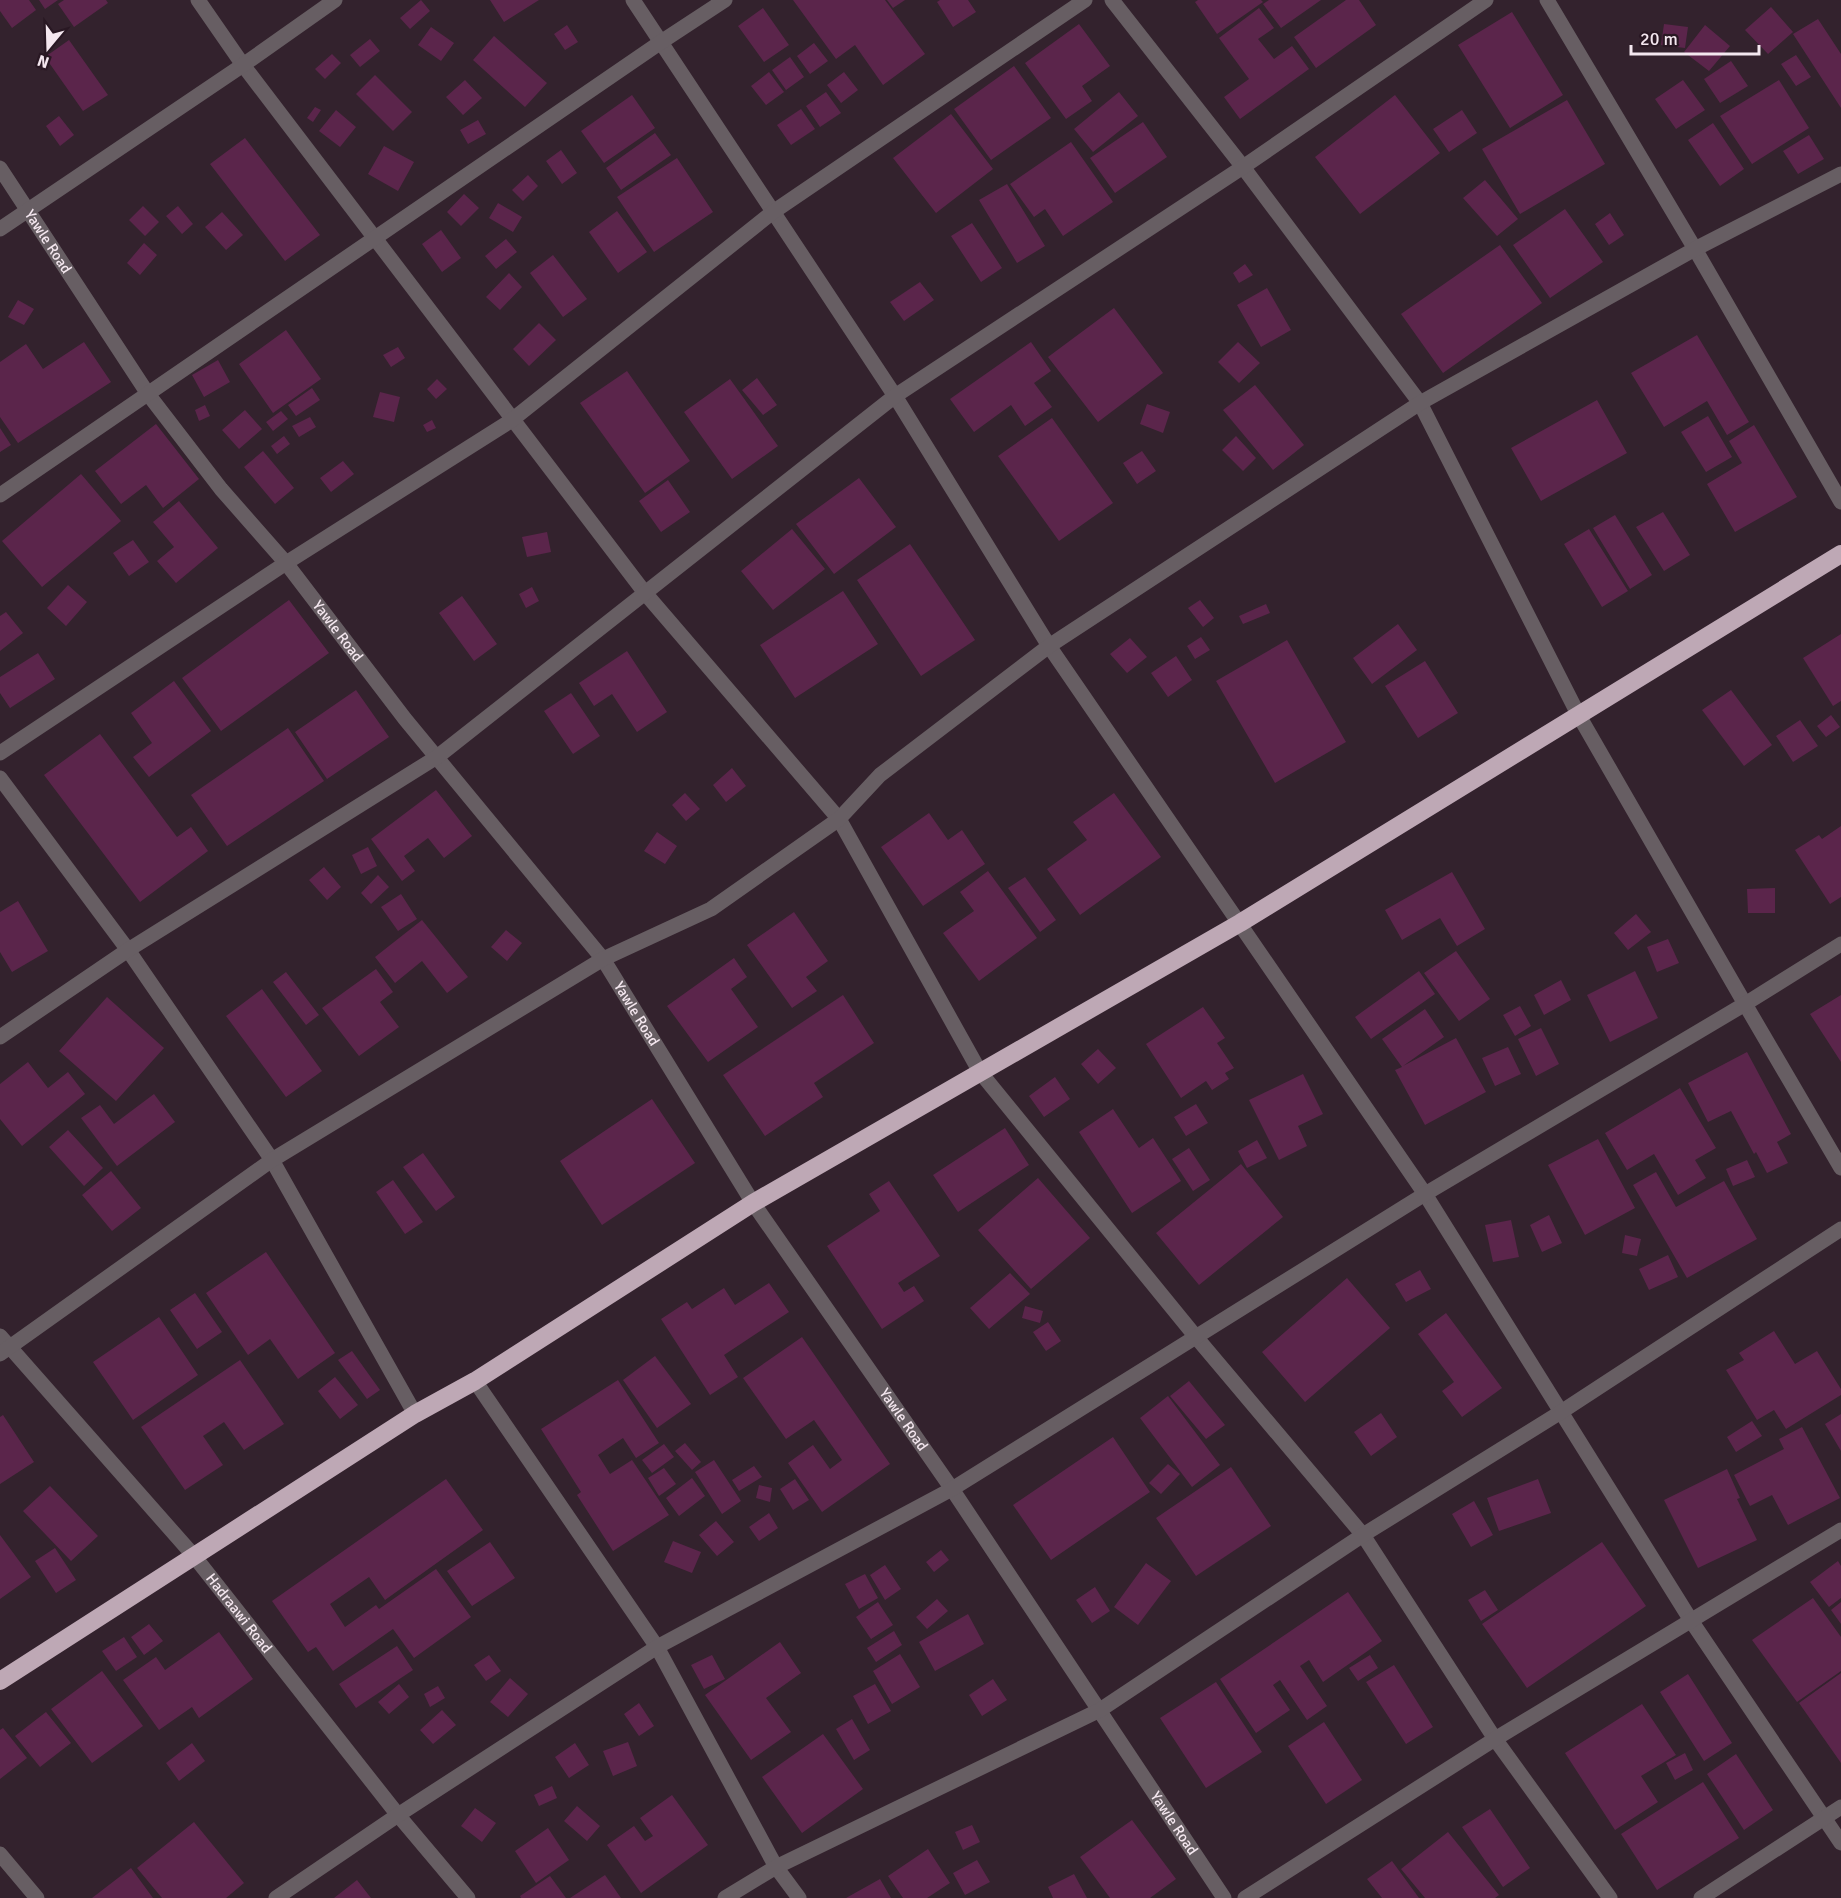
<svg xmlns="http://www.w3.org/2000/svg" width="1841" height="1898" viewBox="0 0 1841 1898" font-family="Signika,sans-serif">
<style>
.building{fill:#5b254b}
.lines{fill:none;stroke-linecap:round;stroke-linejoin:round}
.street{stroke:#675e63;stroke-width:15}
.highway{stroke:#bea8b5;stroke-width:18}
.labels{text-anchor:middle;stroke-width:5;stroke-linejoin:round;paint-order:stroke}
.street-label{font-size:15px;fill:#f4e7ef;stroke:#291823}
</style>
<rect width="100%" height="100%" fill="#33222d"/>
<path class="building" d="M0 0H29L36 10 12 28 0 11Z
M39 0H58L45 9Z
M64 0H106L108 3 74 27 58 4Z
M421 0 430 11 410 29 400 18Z
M490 0H539L504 22Z
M793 0H885L925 54 883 85 855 45 836 59Z
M887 0H905L893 8Z
M940 0H968L976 12 953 27 937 2Z
M1198 0H1261L1263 2 1217 34 1195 2Z
M1269 0H1321L1281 28 1263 4Z
M1346 0H1359L1376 25 1316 68 1294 37Z
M1771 7 1793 32 1768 54 1745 30Z
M763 8 789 45 764 62 738 26Z
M1259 8 1274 28 1258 39 1274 59 1292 46 1309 69 1240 119 1224 97 1249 79 1219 38Z
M1512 12 1563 95 1510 128 1458 45Z
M1818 19 1841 54V108L1793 34Z
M1079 24 1110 66 1082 86 1092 101 1066 119 1025 63Z
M1664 24 1688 27 1685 48 1661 45Z
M567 25 578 42 565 50 554 34Z
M1705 25 1730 46 1709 71 1684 52Z
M431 27 454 43 441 61 418 45Z
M494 36 547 83 525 107 473 60Z
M370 39 380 51 360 67 350 55Z
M69 40 108 95 83 111 45 57Z
M814 43 828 61 810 74 797 56Z
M332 54 341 63 325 79 315 69Z
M1796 55 1811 77 1796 86 1781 64Z
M790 57 804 77 786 90 772 70Z
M1731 61 1748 86 1720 103 1704 79Z
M1014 66 1051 118 991 160 954 109Z
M769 72 784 92 766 105 751 86Z
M844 72 858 90 841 103 827 85Z
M375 75 412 112 393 131 356 94Z
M465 80 482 98 463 115 446 97Z
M1683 80 1705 110 1676 129 1655 99Z
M1779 80 1809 128 1752 164 1720 116Z
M826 92 841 113 820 127 806 106Z
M1119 92 1138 116 1093 152 1074 129Z
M632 95 655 128 604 163 581 131Z
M1395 95 1440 153 1360 214 1315 157Z
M1567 100 1605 164 1520 214 1482 149Z
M315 107 321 110 313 122 307 118Z
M801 109 815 129 791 145 777 125Z
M336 110 356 127 340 147 319 131Z
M1462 110 1477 133 1449 152 1433 129Z
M951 114 993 169 936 213 893 158Z
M59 116 74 135 60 146 46 126Z
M478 120 486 134 468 144 460 130Z
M1143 122 1167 157 1115 193 1090 158Z
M1713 123 1744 169 1720 186 1688 140Z
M655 133 671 155 621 190 606 168Z
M1809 135 1824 159 1798 174 1783 151Z
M245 138 320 235 285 261 210 164Z
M1071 142 1113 202 1063 236 1045 209 1034 217 1010 184Z
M384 146 414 162 398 191 368 174Z
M561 150 577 173 562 184 546 161Z
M677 158 713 212 654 252 617 197Z
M528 175 538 186 523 201 512 190Z
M1485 180 1518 219 1497 236 1463 198Z
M1007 184 1045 246 1017 263 979 200Z
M464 194 479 208 461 226 447 212Z
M498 203 522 217 513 232 489 218Z
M143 206 159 222 145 236 129 220Z
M178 206 193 224 182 234 166 216Z
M1565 209 1603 262 1550 298 1513 245Z
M617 211 647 252 618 273 589 232Z
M222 212 243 235 226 250 205 227Z
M1610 213 1624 235 1609 245 1595 224Z
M972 223 1002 268 981 282 951 236Z
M441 230 461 258 442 272 422 244Z
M506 239 517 252 496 269 485 256Z
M144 243 157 255 140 275 127 263Z
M1500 245 1542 303 1443 373 1401 314Z
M553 255 587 299 563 317 530 273Z
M1245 264 1253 275 1239 283 1233 273Z
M509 273 522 287 500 310 486 297Z
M920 282 934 300 904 321 890 302Z
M1267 288 1291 330 1261 347 1237 305Z
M18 300 34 309 24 325 8 317Z
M1114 308 1163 373 1098 422 1048 357Z
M539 323 556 340 529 366 513 349Z
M286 330 321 379 273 413 239 364Z
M1697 335 1749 422 1727 435 1707 401 1664 427 1631 373Z
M84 342 111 382 18 443 0 417V362L26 344 43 369Z
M1031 342 1051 371 1034 383 1052 407 1025 426 1011 405 974 432 950 399Z
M1238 342 1260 363 1239 383 1218 362Z
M398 347 405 358 391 367 383 355Z
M218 360 230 382 204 397 192 375Z
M627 371 690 461 645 493 580 403Z
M757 378 777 405 763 415 742 390Z
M437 379 447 389 436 399 427 389Z
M730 379 778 446 732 479 684 412Z
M1255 385 1304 445 1273 470 1223 410Z
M312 388 320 400 296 416 288 405Z
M380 392 400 397 394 422 373 417Z
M1597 400 1627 453 1541 501 1511 448Z
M1147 404 1170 412 1163 433 1140 424Z
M205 405 210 416 199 421 195 410Z
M245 410 262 429 239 449 222 430Z
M281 411 288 419 273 431 266 422Z
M1708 416 1732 457 1706 472 1681 432Z
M310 417 316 427 299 437 292 426Z
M1052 418 1113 503 1059 541 998 456Z
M432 420 436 428 427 432 423 425Z
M156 424 199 479 163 508 146 485 121 504 95 471Z
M1754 425 1797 497 1735 532 1707 484 1742 463 1729 441Z
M0 428 11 445 0 452Z
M284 436 290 444 277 454 271 446Z
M1236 436 1256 458 1243 471 1222 450Z
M263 451 294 488 275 504 244 467Z
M1142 451 1156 471 1137 484 1123 463Z
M343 461 354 474 331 492 320 478Z
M81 474 121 521 42 587 2 541Z
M859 478 896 527 834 574 796 524Z
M668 480 690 512 661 532 639 501Z
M179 501 218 548 176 583 157 561 174 547 153 522Z
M1663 512 1690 555 1664 571 1636 527Z
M1615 515 1652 575 1630 589 1593 528Z
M792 529 825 569 773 610 741 571Z
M1589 529 1628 591 1602 607 1564 544Z
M547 532 551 552 527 557 522 537Z
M133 540 149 562 129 576 113 553Z
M910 544 975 640 921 676 857 580Z
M68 585 87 602 66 626 47 608Z
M532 587 539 601 526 608 519 594Z
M843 591 878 644 795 698 760 645Z
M462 596 497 644 474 661 439 613Z
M289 600 329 653 221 731 182 678Z
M1200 600 1214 618 1203 627 1188 608Z
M1266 604 1270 613 1243 624 1239 616Z
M6 612 23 633 0 651V616Z
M1398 624 1417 650 1372 684 1353 658Z
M1841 634V701L1833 706 1803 658Z
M1201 637 1210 650 1195 659 1187 646Z
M1130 638 1147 657 1127 673 1110 654Z
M1287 640 1346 742 1275 783 1216 681Z
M627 651 667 712 637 732 612 694 594 706 579 683Z
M38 653 55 679 10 708 0 693V677Z
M1176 656 1192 680 1168 697 1151 673Z
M1425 661 1458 713 1418 738 1385 686Z
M174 681 211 731 149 777 133 757 152 743 131 713Z
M356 690 389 737 327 779 295 732Z
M1731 690 1772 745 1744 766 1702 710Z
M571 693 600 736 573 754 544 711Z
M1831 715 1840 727 1826 737 1817 726Z
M1800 720 1818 746 1793 762 1776 736Z
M288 728 324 781 227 846 191 795Z
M100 734 177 837 191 827 208 851 140 902 44 775Z
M732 768 746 786 726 802 713 785Z
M436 790 472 836 444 858 428 838 404 856 415 871 402 881 371 839Z
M685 793 700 809 686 821 672 805Z
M1114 793 1161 857 1080 915 1047 869 1087 840 1073 822Z
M929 813 948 840 962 830 985 864 923 906 881 847Z
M1841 826V897L1830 904 1795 850 1819 835 1822 839Z
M657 832 677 846 665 864 644 851Z
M368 847 377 866 361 874 352 855Z
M324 867 341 887 327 900 309 880Z
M988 871 1037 938 979 981 943 933 974 911 960 892Z
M1452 872 1485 929 1457 946 1440 918 1402 940 1385 910Z
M378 875 389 887 371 904 361 893Z
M1025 877 1056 920 1040 932 1008 888Z
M1775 888V913H1748L1747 889Z
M401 894 417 919 398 931 381 907Z
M18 901 48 951 12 972 0 952V912Z
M794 912 828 961 806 977 817 991 792 1008 747 945Z
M1636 914 1651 932 1628 950 1614 933Z
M422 920 468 977 447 993 422 961 395 983 375 957Z
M506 930 522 943 507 961 491 947Z
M1668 939 1679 963 1657 972 1647 947Z
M1456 951 1490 999 1459 1021 1424 973Z
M734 958 747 977 731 989 758 1027 708 1062 667 1006Z
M376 969 393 992 380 1002 399 1027 359 1056 322 1008Z
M1419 971 1435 994 1371 1039 1355 1017Z
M1635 971 1658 1018 1610 1042 1587 995Z
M286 972 319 1015 306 1025 273 982Z
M1561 980 1571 1000 1544 1015 1534 995Z
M262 989 322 1071 286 1097 226 1016Z
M843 995 874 1043 814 1083 823 1097 765 1136 723 1075Z
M1841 995V1062L1810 1014Z
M107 997 164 1048 116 1101 59 1051Z
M1520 1006 1531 1026 1515 1036 1503 1015Z
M1203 1007 1225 1038 1217 1043 1234 1068 1225 1073 1229 1079 1212 1090 1206 1081 1181 1098 1146 1044Z
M1425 1009 1444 1037 1403 1066 1456 1038 1486 1092 1425 1125 1395 1070 1402 1067 1382 1039Z
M1541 1028 1559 1064 1536 1076 1518 1039Z
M1508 1047 1521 1074 1495 1086 1482 1058Z
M1098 1049 1116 1068 1098 1084 1081 1064Z
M1747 1052 1791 1134 1777 1142 1788 1163 1767 1173 1756 1152 1754 1154 1731 1111 1708 1122 1688 1083Z
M28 1062 48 1088 68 1072 85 1094 22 1146 0 1119V1084Z
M1303 1074 1323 1114 1298 1126 1307 1146 1279 1160 1249 1100Z
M1055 1077 1070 1099 1044 1117 1029 1096Z
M1680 1088 1716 1148 1695 1160 1706 1178 1678 1195 1654 1154 1627 1170 1605 1133Z
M154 1094 175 1122 117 1166 81 1118 100 1105 114 1124Z
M652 1099 695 1163 602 1225 560 1161Z
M1196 1104 1208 1123 1186 1136 1174 1117Z
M1113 1109 1139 1148 1153 1138 1181 1181 1132 1213 1079 1132Z
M1005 1128 1029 1165 958 1212 933 1175Z
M68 1130 103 1168 84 1186 49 1147Z
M1598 1139 1635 1208 1585 1235 1548 1165Z
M1257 1140 1267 1158 1247 1168 1238 1151Z
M1189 1148 1210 1180 1193 1191 1172 1159Z
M423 1153 455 1197 436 1211 403 1167Z
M1747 1160 1755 1177 1733 1186 1726 1169Z
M1241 1164 1283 1217 1199 1285 1156 1233Z
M111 1171 141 1208 112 1231 82 1195Z
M1656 1172 1676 1207 1724 1181 1757 1239 1687 1278 1633 1185Z
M1038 1178 1090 1238 1031 1289 978 1230Z
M393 1180 423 1222 405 1234 376 1192Z
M889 1181 940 1256 898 1283 904 1292 914 1286 924 1301 882 1329 827 1246 880 1211 869 1194Z
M1549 1215 1562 1243 1542 1252 1530 1225Z
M1511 1220 1519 1257 1493 1262 1485 1225Z
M1625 1235 1641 1239 1637 1256 1622 1253Z
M266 1252 335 1353 298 1379 270 1339 248 1355 206 1293Z
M1668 1255 1678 1277 1649 1290 1639 1269Z
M1420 1270 1431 1289 1406 1302 1395 1284Z
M1010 1273 1030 1294 989 1329 970 1308Z
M1347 1278 1390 1328 1305 1402 1262 1352Z
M769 1283 789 1312 724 1355 738 1377 710 1395 661 1319 687 1302 692 1309 724 1288 735 1305Z
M195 1293 222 1332 197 1349 170 1310Z
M1025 1306 1043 1311 1040 1323 1022 1318Z
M1446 1313 1502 1388 1462 1417 1442 1391 1454 1382 1418 1334Z
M159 1317 198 1375 133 1420 93 1362Z
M1048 1322 1061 1341 1046 1351 1033 1332Z
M1774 1331 1795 1364 1817 1351 1841 1389V1395L1786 1429 1774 1410 1757 1420 1726 1370 1744 1360 1739 1353Z
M802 1337 890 1464 822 1512 788 1463 813 1445 830 1469 842 1460 814 1420 786 1439 743 1378Z
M352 1351 380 1390 367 1399 338 1360Z
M655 1356 691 1404 657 1428 623 1380Z
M240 1360 284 1424 244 1450 224 1422 203 1436 223 1465 185 1490 141 1427Z
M335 1377 358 1405 340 1419 318 1391Z
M618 1380 659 1443 636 1458 623 1438 598 1455 610 1474 632 1460 669 1515 613 1551 577 1495 581 1492 541 1429Z
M1189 1381 1225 1425 1206 1439 1170 1396Z
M1168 1396 1220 1465 1192 1487 1140 1418Z
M1381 1413 1397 1437 1371 1456 1354 1432Z
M1841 1414V1451L1825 1424Z
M3 1415 34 1462 0 1484V1417Z
M1752 1421 1762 1436 1736 1452 1727 1437Z
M1802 1427 1840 1498 1788 1525 1772 1495 1750 1506 1734 1475 1784 1449 1779 1439Z
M1113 1437 1150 1492 1051 1560 1013 1505Z
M685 1443 701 1462 692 1470 675 1451Z
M664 1444 674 1457 652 1473 642 1460Z
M714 1460 741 1501 722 1514 695 1472Z
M1168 1464 1180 1474 1161 1494 1149 1483Z
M754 1466 762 1477 739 1491 732 1480Z
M1231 1467 1271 1526 1196 1576 1156 1518Z
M664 1468 676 1484 659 1496 648 1478Z
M1727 1469 1740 1498 1737 1499 1757 1540 1698 1568 1664 1500Z
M692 1478 705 1496 679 1516 666 1498Z
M446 1479 483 1530 385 1600 369 1577 330 1604 345 1627 376 1605 379 1609 436 1569 471 1617 414 1658 393 1629 333 1671 316 1647 308 1652 272 1601Z
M795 1479 809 1500 793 1510 780 1489Z
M1538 1479 1551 1513 1499 1531 1487 1498Z
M759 1485 772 1488 770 1502 756 1498Z
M50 1486 98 1536 71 1561 23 1511Z
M1474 1501 1493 1535 1471 1547 1452 1514Z
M769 1513 778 1528 759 1541 749 1527Z
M716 1521 734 1542 717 1556 699 1535Z
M0 1535 31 1577 0 1599Z
M673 1541 701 1552 692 1573 664 1562Z
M490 1542 515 1578 472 1606 447 1571Z
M1602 1542 1646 1606 1527 1688 1482 1624Z
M55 1548 76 1580 56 1593 35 1561Z
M941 1550 949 1560 934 1572 926 1562Z
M1838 1561 1841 1566V1598L1829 1607 1810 1582Z
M1146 1563 1171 1581 1138 1625 1114 1607Z
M885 1565 901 1589 885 1600 870 1575Z
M865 1574 878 1598 859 1609 845 1584Z
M1095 1587 1110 1611 1092 1623 1076 1600Z
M1485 1590 1498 1610 1481 1621 1468 1600Z
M1348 1592 1382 1641 1323 1682 1309 1660 1300 1666 1327 1706 1307 1720 1280 1680 1273 1685 1290 1710 1256 1733 1220 1679Z
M1813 1598 1841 1637V1671L1797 1702 1752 1640Z
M937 1599 948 1611 927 1629 916 1617Z
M878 1602 893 1625 871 1639 856 1617Z
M1841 1602V1624L1831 1610Z
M968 1614 984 1644 935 1671 919 1642Z
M149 1624 163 1641 144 1655 131 1637Z
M894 1631 902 1645 876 1662 867 1648Z
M219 1632 253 1679 199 1718 192 1707 159 1730 123 1680 156 1657 165 1670Z
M124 1637 137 1657 116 1671 102 1651Z
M780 1642 801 1673 766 1698 791 1732 751 1760 705 1695Z
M397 1646 413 1670 356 1708 339 1684Z
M900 1654 920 1687 892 1704 873 1671Z
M489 1655 501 1671 486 1681 474 1665Z
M712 1655 725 1679 704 1689 691 1665Z
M1370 1655 1378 1668 1358 1681 1349 1668Z
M1394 1665 1433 1727 1406 1744 1366 1682Z
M102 1671 143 1726 92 1763 51 1709Z
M1841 1673V1763L1799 1703Z
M1688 1674 1732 1743 1704 1761 1660 1692Z
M510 1678 528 1694 508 1717 490 1702Z
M993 1679 1007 1700 982 1716 969 1695Z
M1216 1682 1262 1752 1206 1788 1160 1718Z
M399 1684 409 1697 389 1714 378 1702Z
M875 1684 891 1711 868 1724 853 1696Z
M438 1686 445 1698 430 1707 424 1694Z
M639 1703 654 1726 639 1736 624 1714Z
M1642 1704 1676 1755 1641 1776 1658 1802 1615 1830 1565 1753Z
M442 1710 456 1725 433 1744 420 1730Z
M46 1712 71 1743 40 1767 15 1736Z
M852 1719 870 1750 854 1760 836 1729Z
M1324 1722 1362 1780 1326 1804 1288 1746Z
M3 1728 27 1758 0 1779V1730Z
M823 1734 863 1789 802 1833 762 1777Z
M628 1742 637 1766 613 1776 603 1751Z
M192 1743 205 1761 179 1781 166 1763Z
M575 1743 589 1765 569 1778 555 1757Z
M1685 1753 1693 1770 1675 1780 1666 1763Z
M1736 1754 1773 1810 1744 1830 1707 1774Z
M1703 1782 1739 1838 1657 1890 1621 1834Z
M552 1786 557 1798 539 1806 534 1795Z
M672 1795 708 1845 641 1893 607 1845 634 1826 645 1841 653 1836 640 1818Z
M577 1806 600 1826 587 1841 564 1821Z
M475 1808 496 1823 482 1842 461 1826Z
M1490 1809 1530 1868 1503 1887 1462 1827Z
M1132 1820 1176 1879 1150 1898H1110L1080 1857Z
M194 1822 244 1883 226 1898H162L137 1868Z
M972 1825 980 1842 963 1850 955 1832Z
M548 1828 569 1860 536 1883 515 1851Z
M1448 1832 1499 1895 1495 1898H1425L1401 1869Z
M928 1849 950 1883 927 1898H903L888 1876Z
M977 1860 990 1882 965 1895 953 1873Z
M1392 1861 1419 1898H1382L1367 1879Z
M131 1868 153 1898H92Z
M1074 1874 1087 1898H1053L1048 1887Z
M605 1875 621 1898H570Z
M550 1876 566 1898H521L520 1896Z
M880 1879 891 1898H846Z
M357 1880 371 1898H334Z"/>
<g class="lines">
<g class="street">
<path d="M198 0 243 65 645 593 839 819 980 1072 1196 1337 1363 1535 1495 1739 1610 1898"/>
<path d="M633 0 895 396 1049 646 1425 1194 1692 1622 1841 1843"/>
<path d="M1112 0 1243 167 1420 403 1578 714 1745 1004 1841 1168"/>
<path d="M1547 0 1695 249 1841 502"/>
<path id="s1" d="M0 168 148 394 221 489 286 563 405 719 603 959 753 1203 952 1489 1224 1898"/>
<path d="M0 229 243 65 335 0"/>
<path d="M0 495 661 42 725 0"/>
<path d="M0 753 286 563 512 420 773 212 1085 0"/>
<path d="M0 778 128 950 272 1160 415 1414"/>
<path d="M0 1037 128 950 437 757 895 396 1243 167 1486 0"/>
<path id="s2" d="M0 1336 194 1556 398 1815 468 1898"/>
<path d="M0 1354 272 1160 603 959 711 909 839 819 880 775 1049 646 1420 403 1695 249 1841 174"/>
<path d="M475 1381 657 1647 776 1867 799 1898"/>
<path d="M0 1854 37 1898"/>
<path d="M276 1898 398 1815 657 1647 952 1489 1425 1194 1745 1004 1841 944"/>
<path d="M725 1898 776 1867 1100 1710 1363 1535 1561 1412 1841 1229"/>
<path d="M1245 1898 1495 1739 1841 1530"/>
<path d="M1701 1898 1841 1807"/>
</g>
<path class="highway" d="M0 1681 415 1414 475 1381 753 1203 1240 923 1841 554"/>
</g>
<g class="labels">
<g class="street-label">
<text dy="5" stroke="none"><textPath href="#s1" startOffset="88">Yawle Road</textPath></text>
<text dy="5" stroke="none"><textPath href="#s1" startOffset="574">Yawle Road</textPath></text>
<text dy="5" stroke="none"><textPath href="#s1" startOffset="1060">Yawle Road</textPath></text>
<text dy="5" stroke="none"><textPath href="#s1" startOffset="1546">Yawle Road</textPath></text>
<text dy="5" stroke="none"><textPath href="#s2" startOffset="366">Hadraawi Road</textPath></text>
<text dy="5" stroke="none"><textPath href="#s1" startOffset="2032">Yawle Road</textPath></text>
</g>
</g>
<g transform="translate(48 48) rotate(199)" stroke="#291823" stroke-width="4.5" paint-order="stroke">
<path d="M0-4.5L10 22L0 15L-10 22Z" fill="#f4e7ef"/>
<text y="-9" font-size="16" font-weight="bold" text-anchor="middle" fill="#f4e7ef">N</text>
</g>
<path d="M1631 45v9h128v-9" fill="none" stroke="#f4e7ef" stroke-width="3"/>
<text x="1640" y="45" font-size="18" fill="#f4e7ef" stroke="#291823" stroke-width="4.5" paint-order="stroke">20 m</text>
</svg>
